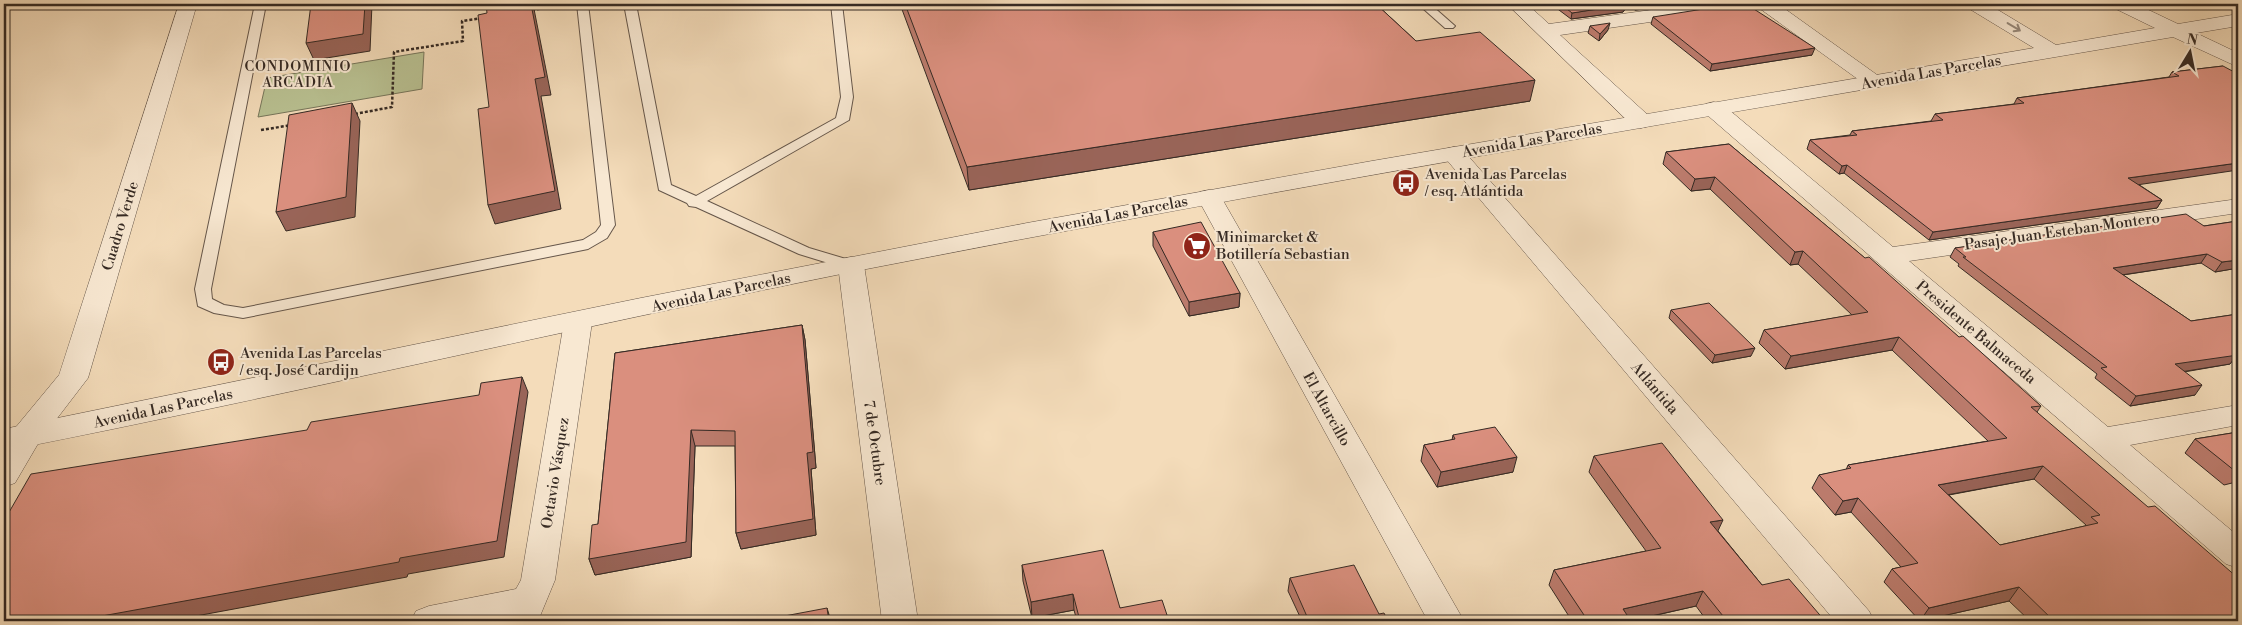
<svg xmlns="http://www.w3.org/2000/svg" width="2242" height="625" viewBox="0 0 2242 625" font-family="'Libre Bodoni',serif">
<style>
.green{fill:#b9c192;stroke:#77765b}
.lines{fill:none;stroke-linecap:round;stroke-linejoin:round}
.service-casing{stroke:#65564a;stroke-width:2}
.minor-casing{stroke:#65564a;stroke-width:1}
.tertiary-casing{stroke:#65564a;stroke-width:1}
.path{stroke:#352a24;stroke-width:2.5;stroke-dasharray:3 2;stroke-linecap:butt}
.service{fill:#f8e8d2;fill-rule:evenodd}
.minor{fill:#f8e8d2;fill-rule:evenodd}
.tertiary{fill:#f8e8d2;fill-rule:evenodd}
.wall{fill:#bb7b6c;stroke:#352a24;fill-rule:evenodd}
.shaded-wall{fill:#996458;stroke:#352a24}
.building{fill:#da8f7e;stroke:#352a24;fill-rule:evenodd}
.oneway{stroke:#96897b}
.labels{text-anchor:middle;stroke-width:4;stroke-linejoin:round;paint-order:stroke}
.far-neighbourhood-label{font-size:14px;letter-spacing:1px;fill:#352a24;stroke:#f8e8d2}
.street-label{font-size:15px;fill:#352a24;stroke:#f8e8d2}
.poi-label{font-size:15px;fill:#352a24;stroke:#f8e8d2;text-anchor:start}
</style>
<rect width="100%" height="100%" fill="#f4dcba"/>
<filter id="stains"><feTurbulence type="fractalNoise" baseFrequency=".004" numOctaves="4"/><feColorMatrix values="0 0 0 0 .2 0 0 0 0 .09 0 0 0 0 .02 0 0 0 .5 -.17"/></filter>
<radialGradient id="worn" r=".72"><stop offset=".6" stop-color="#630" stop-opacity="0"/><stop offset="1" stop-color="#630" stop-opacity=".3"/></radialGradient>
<path class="green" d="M424 52 422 89 258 117 267 78Z"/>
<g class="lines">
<g class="service-casing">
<path id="service" d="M255 4H266L211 289 212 299 224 305 243 308 583 240 596 232 601 225 577 4H588L615 225 607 238 588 249 243 318 214 313 198 306 195 289Z
M624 4H636L671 185 696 196 836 118 841 97 831 4H842L853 97 849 120 707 201 809 248 856 262 859 265 856 268 851 270 799 254 696 207 689 206 687 203 659 190Z
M1418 4H1430L1455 26 1453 28H1445Z"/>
</g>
<g class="minor-casing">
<path id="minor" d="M179 4H197L88 378 39 442 15 483 4 487V448L16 427 59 375Z
M1507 4H1527L1549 24 1695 4H1742L1740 8 1733 10 1560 35 1649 116 1652 121 1649 126 1641 128 1633 126Z
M1757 4H1778L1880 77 1884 81 1880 85 1873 87 1866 85 1759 8Z
M1714 102 1722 104 1893 247 2238 199V213L1909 261 2108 427 2238 405V425L2130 445 2238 536V568L2226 564 1706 114 1703 109 1706 104Z
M1454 147 1462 149 1869 611 1874 621H1835L1446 159 1442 154 1446 149Z
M1209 190 1218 192 1221 197 1464 621H1428L1197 197 1200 192Z
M851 257 860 259 864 265 918 621H882L838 265 842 259Z
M578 313 588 316 592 322 555 580 538 621H411L416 611 429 606 516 589 521 580 564 322 568 316Z"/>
</g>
<g class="tertiary-casing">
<path id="tertiary" d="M1966 4H1988L2056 45 2155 28 2114 8 2112 4H2136L2178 24 2238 14V26L2196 33 2238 53V67L2173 37C1732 112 1290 186 851 272 568 329 287 395 4 451V429L641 298 1027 223 1372 161 2034 48 1968 8Z"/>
</g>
<path class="path" d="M532 10 558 6
M355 114 392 107 394 52 463 41 462 21 482 18
M261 130 292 125"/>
<use href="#service" class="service"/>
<use href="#minor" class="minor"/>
<use href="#tertiary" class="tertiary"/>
</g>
<path class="wall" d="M900 4H1376L1416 41 1530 101 969 190Z
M1551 4H1683L1635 10 1628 5 1623 12 1571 19Z
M1653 17 1812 55 1710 71 1651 24Z
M1590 26 1608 30 1599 41 1588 33Z
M2223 66 2138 184 2162 200 2157 208 1929 240 1844 173 1839 174 1807 149 1810 140 1850 135 1852 131 1931 121 1935 114 2014 104 2017 98 2169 77 2172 72Z
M1729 144 2041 406 2037 412 2238 621H2030L2009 601 1920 621 1884 582 1892 569 1901 567 1851 512 1835 515 1812 488 1819 475 1846 470 1848 465 1988 441 1892 350 1785 369 1759 343 1764 330 1852 315 1798 264 1790 265 1710 189 1691 191 1663 164 1666 152ZM2034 479 2086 525 2085 526 2000 545 1949 495Z
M2238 221V268L2215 272 2201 263 2123 275 2191 321 2238 314V359L2233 360 2230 364 2184 372 2195 395 2130 406 2095 378 2097 374 1958 266 1959 264 1950 257 1955 248 2204 226Z
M1153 232 1240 293 1239 307 1189 316 1153 246Z
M1671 310 1751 356 1712 363 1669 318Z
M802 325 805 340 816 468 811 469 816 535 741 549 736 533 735 446H695L691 557 595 575 589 559 598 524 615 353Z
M2238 432V488L2232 483 2224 485 2185 453 2195 439Z
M1453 435 1513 472 1437 487 1421 461 1424 445 1452 440Z
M1594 456 1718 531 1762 585 1825 621H1707L1696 606 1631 621H1572L1549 585 1554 570 1646 551 1589 472Z
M1022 565 1120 608 1169 621H1077L1074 610 1032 618 1023 581Z
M1290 578 1379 614 1388 621H1302L1288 591Z"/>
<path class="shaded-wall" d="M365 4H372L370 51 314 60 306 43Z
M531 4H533L551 95 541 96 561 209 495 224 488 205 535 79Z
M1626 4H1629L1623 12 1571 19 1572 13Z
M1637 4H1683L1635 10Z
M1610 23 1608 30 1599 41 1600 34Z
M1815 48 1812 55 1710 71 1712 64Z
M1535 80 1530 101 969 190 967 167Z
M352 103 360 121 355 217 286 231 276 212Z
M2238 163V170L2123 187 2128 178Z
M1847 165 1844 173 1839 174 1842 166Z
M1715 177 1710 189 1691 191 1695 179Z
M2162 200 2157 208 1929 240 1933 232Z
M1803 251 1798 264 1790 265 1795 252Z
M2207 254 2201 263 2108 277 2113 268Z
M2238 260V268L2215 272 2222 262Z
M1240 293 1239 307 1189 316V302Z
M802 325 805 340 816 468 811 469 816 535 741 549 736 533 807 453Z
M1899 337 1892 350 1785 369 1791 356Z
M1755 348 1751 356 1712 363 1715 355Z
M2238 351V359L2233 360 2230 364 2168 374 2175 364Z
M522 377 528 392 504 557 408 574 407 577 169 621H87L91 618Z
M2202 385 2195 395 2130 406 2136 396Z
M691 430 695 446 691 557 595 575 589 559Z
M1517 457 1513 472 1437 487 1441 472Z
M2043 466 2034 479 1930 498 1938 485Z
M1858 498 1851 512 1835 515 1843 501Z
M1723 520 1716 535 1710 522Z
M2019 587 2009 601 1920 621 1929 608Z
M1703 591 1696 606 1629 621 1623 609Z
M1073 594 1074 610 1032 618 1031 602Z
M827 608 831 621H829Z"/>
<path class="building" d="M311 4H365L363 34 306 43Z
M486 4H531L545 77 535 79 555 191 488 205 478 109 489 107 478 15 487 13Z
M905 4H1376L1416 41 1480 32 1535 80 967 167Z
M1561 4H1626L1625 5 1572 13Z
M1735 4H1746L1815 48 1712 64 1653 17Z
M1610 23 1600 34 1590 26Z
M2223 66 2238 74V163L2128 178 2162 200 1933 232 1847 165 1842 166 1810 140 1857 135 1852 131 1943 120 1935 114 2024 103 2017 98 2179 76 2172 72Z
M352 103 346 197 276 212 289 115Z
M1729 144 1865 258 1869 257 1959 337 1963 336 2041 406 2031 407 2148 507 2155 506 2238 578V621H2054L2019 587 1929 608 1892 569 1918 563 1858 498 1843 501 1819 475 1851 468 1848 465 2007 438 1899 337 1791 356 1764 330 1868 312 1803 251 1795 252 1715 177 1695 179 1666 152ZM2043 466 2100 515 2091 517 2098 523 2000 545 1938 485Z
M2186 214 2204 226 2238 221V260L2222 262 2207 254 2113 268 2191 321 2238 314V351L2234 352 2238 355 2175 364 2202 385 2136 396 2101 368 2107 367 1963 257H1966L1955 248Z
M1201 222 1240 293 1189 302 1153 232Z
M1709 303 1755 348 1715 355 1671 310Z
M802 325 813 452 807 453 813 519 736 533 735 431 691 430 686 542 589 559 592 525 598 524 615 353Z
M522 377 497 541 400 558 399 562 91 618 90 621H4V521L31 474 307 430 311 422 479 395 481 383Z
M1495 427 1517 457 1441 472 1424 445 1455 439 1453 435Z
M2238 432V471H2235L2195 439Z
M1662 443 1723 520 1710 522 1762 585 1789 579 1825 621H1727L1703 591 1623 609 1631 621H1588L1554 570 1661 548 1594 456Z
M1103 550 1120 608 1162 600 1169 621H1080L1073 594 1031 602 1022 565Z
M1354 565 1379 614 1384 613 1388 621H1309L1290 578Z
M827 608 829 621H758Z"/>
<defs><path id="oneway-shaft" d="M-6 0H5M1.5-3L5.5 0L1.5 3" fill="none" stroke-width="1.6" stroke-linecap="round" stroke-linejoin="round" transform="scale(1.25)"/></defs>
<use class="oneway" href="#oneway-shaft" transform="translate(2014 27) rotate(31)"/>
<defs>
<g id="bus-disc" transform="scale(1.4375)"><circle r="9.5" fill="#8f2418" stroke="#f8e8d2"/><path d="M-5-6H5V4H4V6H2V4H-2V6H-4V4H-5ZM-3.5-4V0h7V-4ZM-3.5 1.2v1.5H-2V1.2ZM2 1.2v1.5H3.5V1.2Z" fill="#fff"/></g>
<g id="supermarket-disc" transform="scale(1.4375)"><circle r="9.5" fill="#8f2418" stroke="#f8e8d2"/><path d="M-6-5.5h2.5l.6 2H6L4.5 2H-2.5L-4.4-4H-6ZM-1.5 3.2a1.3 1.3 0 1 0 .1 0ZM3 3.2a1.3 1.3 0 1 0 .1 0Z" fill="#fff"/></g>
</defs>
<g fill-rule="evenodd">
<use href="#bus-disc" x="1406" y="183"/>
<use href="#supermarket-disc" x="1197" y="246"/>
<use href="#bus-disc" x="221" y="362"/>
</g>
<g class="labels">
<g class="far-neighbourhood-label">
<text x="298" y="71">CONDOMINIO<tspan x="298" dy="16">ARCADIA</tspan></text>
</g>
<g class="street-label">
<text transform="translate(1931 72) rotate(-10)" y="5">Avenida Las Parcelas</text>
<text transform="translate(1532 140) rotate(-10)" y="5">Avenida Las Parcelas</text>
<text transform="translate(1118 214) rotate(-11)" y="5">Avenida Las Parcelas</text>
<text transform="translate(120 226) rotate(-73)" y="5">Cuadro Verde</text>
<text transform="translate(2062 231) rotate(-8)" y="5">Pasaje Juan Esteban Montero</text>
<text transform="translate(721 292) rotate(-12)" y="5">Avenida Las Parcelas</text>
<text transform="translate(1976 332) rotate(40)" y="5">Presidente Balmaceda</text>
<text transform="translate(1655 388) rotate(49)" y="5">Atlántida</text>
<text transform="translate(163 408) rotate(-12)" y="5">Avenida Las Parcelas</text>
<text transform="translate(1327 409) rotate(61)" y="5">El Altarcillo</text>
<text transform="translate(875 443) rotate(82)" y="5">7 de Octubre</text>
<text transform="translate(555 473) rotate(-81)" y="5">Octavio Vásquez</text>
</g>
<g class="poi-label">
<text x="1425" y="179">Avenida Las Parcelas<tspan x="1425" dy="17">/ esq. Atlántida</tspan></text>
<text x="1216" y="242">Minimarcket &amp;<tspan x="1216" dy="17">Botillería Sebastian</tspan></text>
<text x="240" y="358">Avenida Las Parcelas<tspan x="240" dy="17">/ esq. José Cardijn</tspan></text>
</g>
</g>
<rect width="2242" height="625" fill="none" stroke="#f4dcba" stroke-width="20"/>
<rect x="5" y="5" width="2232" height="615" fill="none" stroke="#352a24" stroke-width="2.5"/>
<rect x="10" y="10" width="2222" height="605" fill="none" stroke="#352a24"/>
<g transform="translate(2190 52) rotate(10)" stroke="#f8e8d2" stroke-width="4" paint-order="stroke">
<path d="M0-4L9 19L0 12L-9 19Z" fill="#352a24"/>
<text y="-8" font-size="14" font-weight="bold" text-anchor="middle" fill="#352a24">N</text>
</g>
<rect width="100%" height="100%" filter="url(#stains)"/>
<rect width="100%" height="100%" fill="url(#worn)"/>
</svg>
